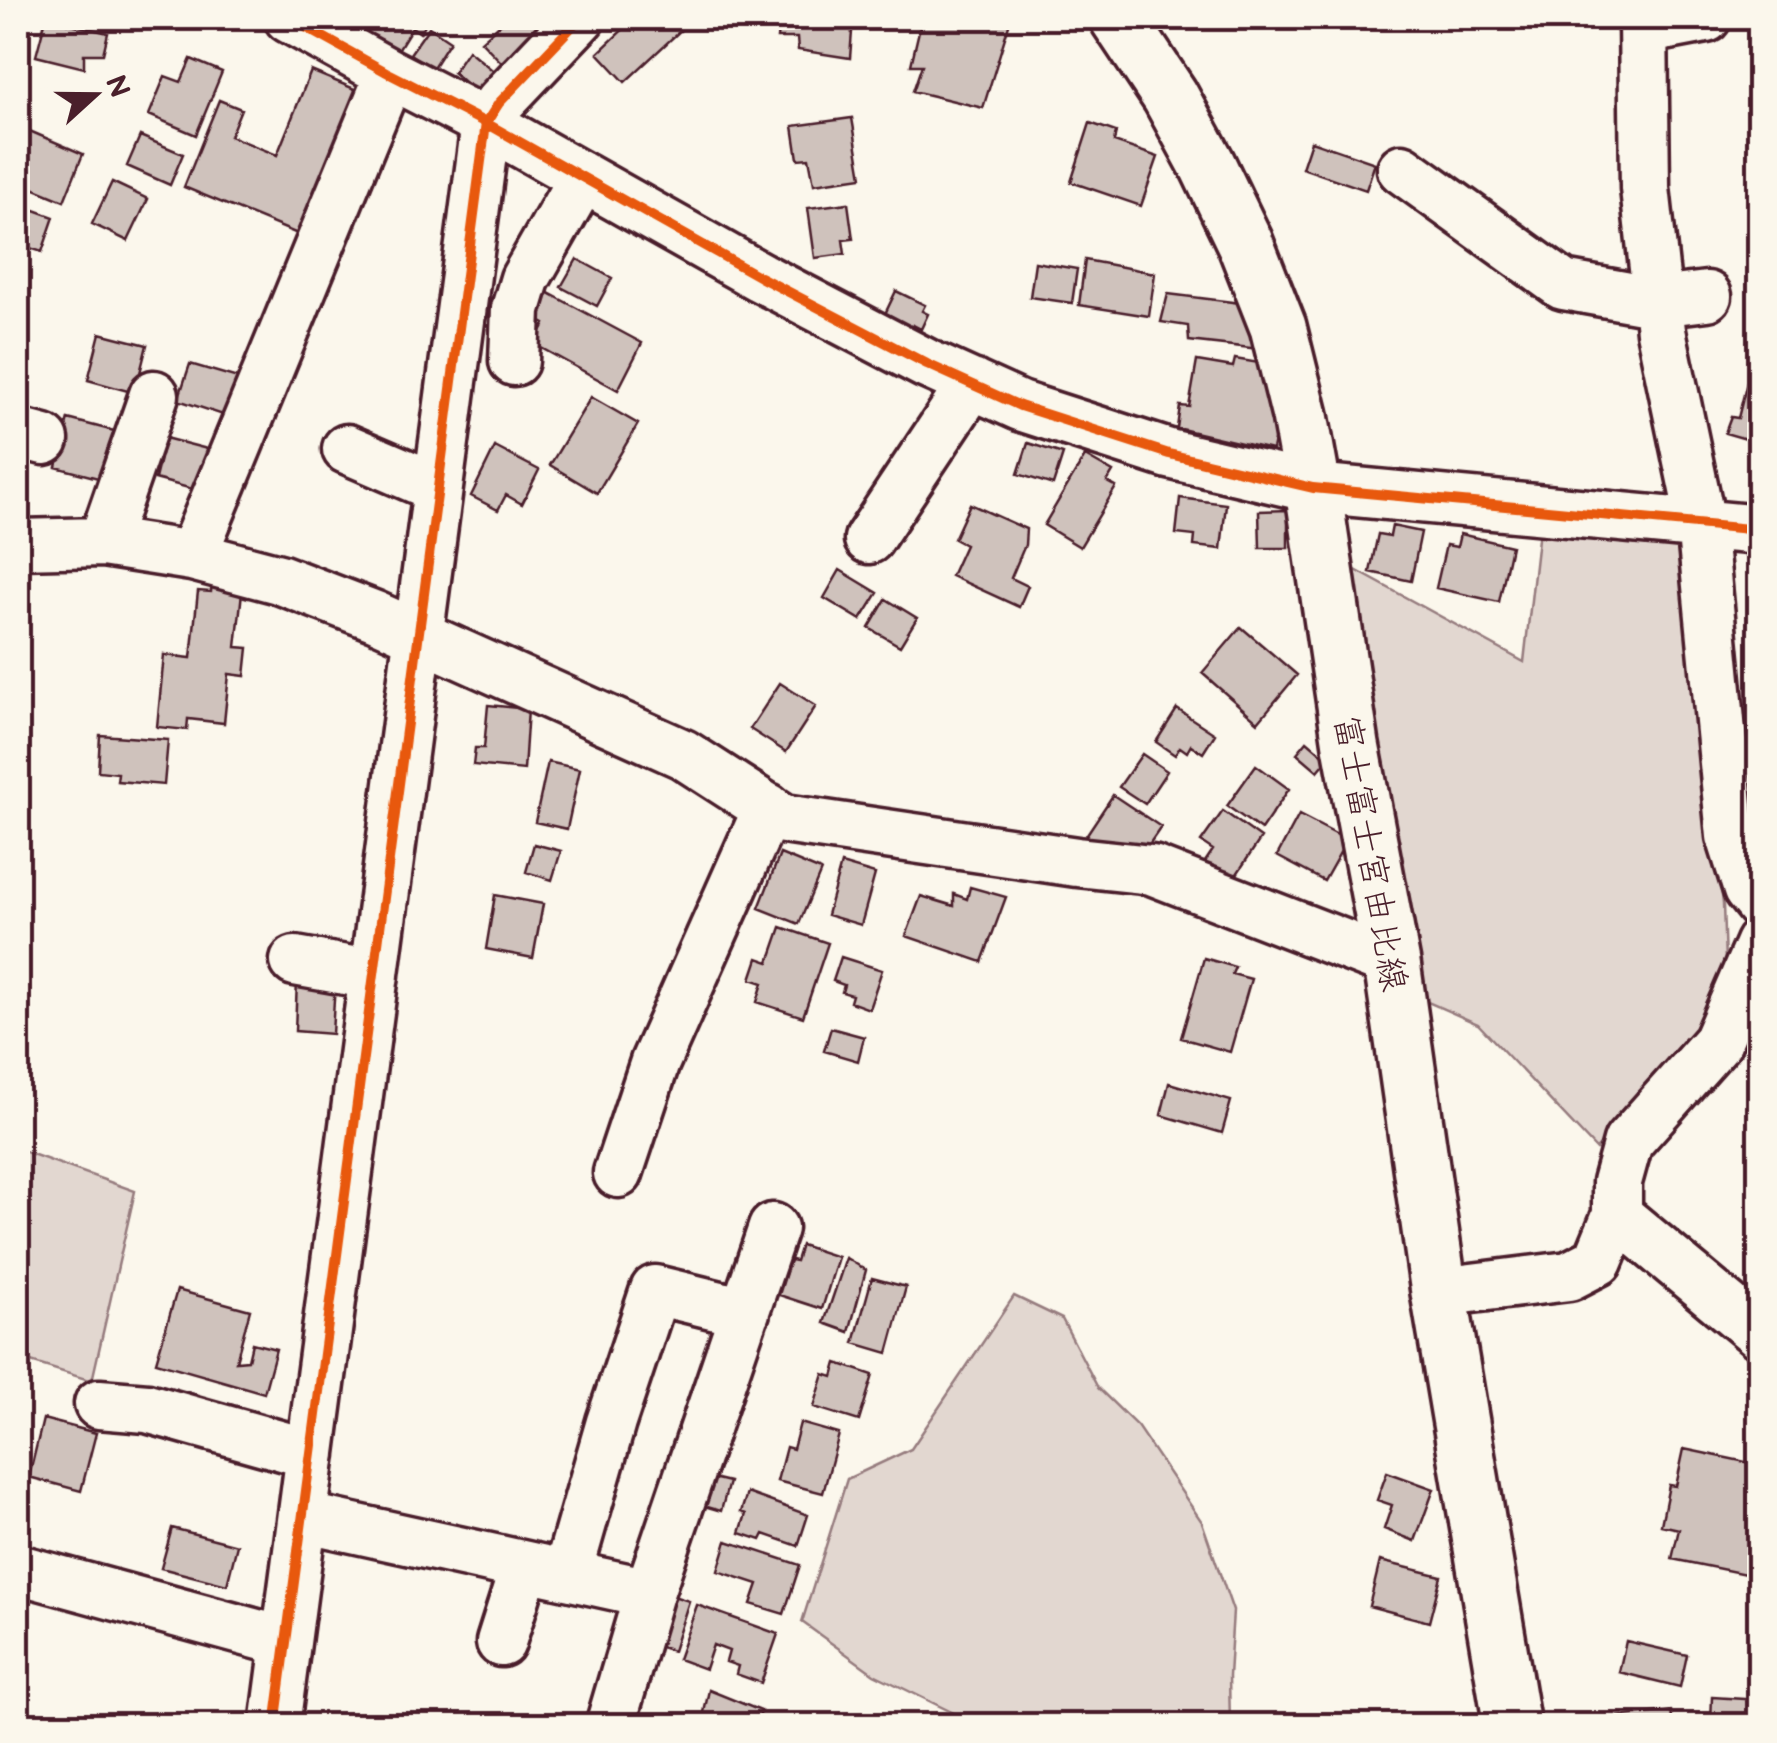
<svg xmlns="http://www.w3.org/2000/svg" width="1777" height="1743" viewBox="0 0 1777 1743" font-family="'Balsamiq Sans','Klee One',sans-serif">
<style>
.green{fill:#e2d7d0;stroke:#967b7e;stroke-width:2.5}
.building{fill:#cfc2bc;stroke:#4a1f2b;stroke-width:2.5}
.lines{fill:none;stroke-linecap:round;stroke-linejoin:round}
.minor-casing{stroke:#4a1f2b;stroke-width:55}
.major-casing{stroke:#4a1f2b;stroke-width:62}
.minor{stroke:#fbf7ec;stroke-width:48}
.major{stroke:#fbf7ec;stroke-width:55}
.cycleway-casing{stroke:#fbf7ec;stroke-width:16}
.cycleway{stroke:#e8590c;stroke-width:10}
.labels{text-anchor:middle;stroke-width:9;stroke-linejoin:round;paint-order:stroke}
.street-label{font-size:35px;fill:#4a1f2b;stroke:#fbf7ec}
</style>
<rect width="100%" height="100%" fill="#fbf7ec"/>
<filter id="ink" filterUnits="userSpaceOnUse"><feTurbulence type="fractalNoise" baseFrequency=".01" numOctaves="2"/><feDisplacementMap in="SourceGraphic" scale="20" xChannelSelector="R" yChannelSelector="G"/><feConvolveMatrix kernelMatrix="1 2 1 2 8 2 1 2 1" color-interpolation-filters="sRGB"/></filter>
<g filter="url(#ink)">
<path class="green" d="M1540 521 1683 541 1723 904 1726 993 1692 1049 1596 1149 1478 1024 1407 993 1350 567 1524 662Z
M18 1149 135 1191 92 1381 18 1358Z
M1014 1296 1062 1319 1098 1388 1137 1426 1202 1522 1233 1611 1229 1676 1230 1725H974L970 1721 874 1674 802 1622 847 1479 911 1449Z"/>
<path class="building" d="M46 18 108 33 103 54H84V68L36 56Z
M361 18H429L420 33 412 27 396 53 355 27Z
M507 18H551L504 65 481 41Z
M635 18H670L681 30 625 82 598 53Z
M779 18H853L850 58 798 50 797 38H777Z
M922 18H1011L983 108 913 91 922 65H911Z
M429 27 450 41 432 69 410 54Z
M468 50 496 73 486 86 472 89 453 72Z
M191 59 222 72 196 135 149 115 165 76 181 82Z
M311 71 357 90 337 141 343 143 305 237 184 187 219 100 241 109 230 136 277 155Z
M852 118 862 177 814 184 809 158 798 159 793 126Z
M1090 123 1116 132 1114 142 1158 157 1141 206 1071 182Z
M18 126 83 154 64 201 18 182Z
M140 136 183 154 170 185 127 166Z
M1311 141 1375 163 1366 190 1302 168Z
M112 182 148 199 128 241 92 224Z
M848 203 853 239 843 240 845 254 815 258 808 208Z
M18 204 54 217 42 252 18 244Z
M577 259 612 278 597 306 561 287Z
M1085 260 1155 273 1149 316 1079 305Z
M1035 262 1077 269 1072 303 1030 297Z
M896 291 925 305 922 311 928 314 921 329 913 325 911 329 884 316Z
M547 292 642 343 618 390 534 344 545 324 533 317Z
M1168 294 1248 304 1260 349 1189 341 1188 326 1161 322Z
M100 333 147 345 135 393 88 380Z
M1235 359 1265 364 1278 421 1272 450 1177 428 1180 406 1189 407 1197 361 1233 367Z
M190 364 238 378 226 416 178 400Z
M1751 366 1760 369V443L1725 433 1731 417 1738 418Z
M591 397 638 424 597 493 550 465Z
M68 419 114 431 102 479 56 467Z
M165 438 211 450 200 491 155 479Z
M1028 443 1063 454 1053 485 1018 474Z
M495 447 539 470 522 504 506 495 498 510 471 496Z
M1085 456 1113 472 1107 482 1116 487 1080 547 1044 525Z
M1180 498 1226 504 1221 549 1194 546 1195 536 1176 534Z
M970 504 1026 529 1025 545 1011 578 1028 586 1019 607 951 576 965 545 954 539Z
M1288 510V548H1260L1259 511Z
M1392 526 1421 532 1411 581 1370 572 1378 534 1390 536Z
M1460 534 1511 546 1499 602 1436 588 1446 545 1457 547Z
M840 570 878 593 861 620 824 598Z
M212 579 243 583 236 647 248 648 245 676 229 674 224 723 188 719 187 730 157 727 164 655 191 658 198 591 211 592Z
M886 599 917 618 900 646 869 628Z
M1241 627 1297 675 1258 722 1202 673Z
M780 683 816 706 786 752 750 729Z
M488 705 528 709 524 770 473 765 475 748H484Z
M1177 709 1215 734 1203 753 1191 745 1187 752 1180 747 1175 755 1156 742Z
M100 735 168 740 164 785 117 781 118 773 98 771Z
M1307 741 1328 759 1318 771 1297 753Z
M1142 754 1167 771 1145 804 1119 787Z
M548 762 580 769 567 829 535 822Z
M1256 765 1289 789 1261 830 1227 806Z
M1113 795 1161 827 1141 856 1120 843 1113 855 1083 840Z
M1223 811 1261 838 1231 883 1203 865 1213 850 1201 842Z
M1299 815 1347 840 1324 881 1277 856Z
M534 844 561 851 552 880 526 872Z
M780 854 821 871 799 924 759 908Z
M841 864 875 874 861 925 827 915Z
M970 887 1006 897 982 962 906 936 921 896 954 906V894L967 899Z
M495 895 543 904 533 958 486 949Z
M781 927 828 943 803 1017 757 1002 763 983 751 979 758 958 769 962Z
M841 957 882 970 869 1009 850 1002 852 995 842 992 844 985 833 981Z
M1204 958 1235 967 1232 974 1251 979 1230 1052 1181 1038Z
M297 980 335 982 332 1034 295 1031Z
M831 1028 864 1037 858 1061 824 1051Z
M1169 1083 1231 1101 1222 1133 1161 1115Z
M801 1245 838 1257 822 1309 779 1295 790 1260 796 1261Z
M846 1258 866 1270 849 1332 824 1323Z
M872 1278 906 1287 888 1353 854 1343Z
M177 1290 250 1310 236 1361 248 1360 252 1343 276 1349 264 1393 156 1362Z
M837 1363 873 1375 859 1421 814 1407 824 1374 833 1377Z
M43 1419 96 1433 81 1491 29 1477Z
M800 1423 839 1434 823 1493 777 1481 786 1447 793 1449Z
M1684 1449 1760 1465V1577L1672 1559 1679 1529 1661 1525 1669 1485 1676 1486Z
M1387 1472 1434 1489 1415 1541 1384 1529 1392 1505 1377 1500Z
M704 1476 729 1482 721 1511 697 1504Z
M747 1493 808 1515 798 1546 764 1534 761 1540 740 1533 746 1514 741 1512Z
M172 1528 237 1545 227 1585 161 1568Z
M727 1541 800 1565 784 1614 751 1604 758 1584 718 1571Z
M1380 1561 1441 1576 1429 1622 1369 1606Z
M670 1595 689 1601 673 1651 654 1645Z
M697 1605 778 1634 761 1683 736 1674 738 1666 726 1662 729 1651 713 1645 705 1669 678 1659Z
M1626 1641 1687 1655 1680 1687 1619 1672Z
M709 1690 761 1711 757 1726H701Z
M1712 1697 1760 1700V1726H1687L1688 1721 1711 1722Z
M1671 1711 1673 1726H1605V1718Z"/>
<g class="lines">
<g class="minor-casing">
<path id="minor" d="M289 18 390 74 486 123 760 277 927 364 1020 406 1169 454 1313 488 1760 530
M1643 18 1645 188 1661 331 1701 523 1731 836 1748 890 1760 905
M1643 30 1706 18
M1402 169 1563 285 1658 302 1707 296
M514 361 516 309 525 279 582 179
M18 433 44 440
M347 449 438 488
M869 539 972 384
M103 542 154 395
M18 544 103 542 192 556 279 579 375 616 683 754 784 819 1077 862 1152 870 1392 963
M192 556 390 74
M295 961 374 975
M618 1173 655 1062 768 808
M1617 1215 1760 1334
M1439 1292 1569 1276 1598 1261 1617 1215V1182L1628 1142 1717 1042 1760 943
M99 1404 147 1408 311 1454
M303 1517 649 1593
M18 1569 286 1642
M567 1575 611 1422 655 1290 745 1312
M501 1642 525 1566
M275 1726 486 123 499 103 580 18
M610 1726 649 1593 773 1228"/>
</g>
<g class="major-casing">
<path id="major" d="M1118 18 1170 96 1207 164 1245 243 1278 327 1300 416 1313 488 1351 745 1392 963 1439 1292 1512 1726"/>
</g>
<use href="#minor" class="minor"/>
<use href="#major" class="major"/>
<g class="cycleway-casing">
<path id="cycleway" d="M289 18 390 74 486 123 760 277 927 364 1020 406 1169 454 1313 488 1760 530
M275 1726 486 123 499 103 580 18"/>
</g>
<use href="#cycleway" class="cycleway"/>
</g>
</g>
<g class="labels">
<g class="street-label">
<text transform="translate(1371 853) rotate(80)" y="12">富士富士宮由比線</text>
</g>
</g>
<rect width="1777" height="1743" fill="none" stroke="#fbf7ec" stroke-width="60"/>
<rect x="30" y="30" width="1717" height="1683" fill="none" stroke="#4a1f2b" stroke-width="4" filter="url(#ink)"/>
<g transform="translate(95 95) rotate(69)" stroke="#fbf7ec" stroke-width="8" paint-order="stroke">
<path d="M0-8L18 38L0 25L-18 38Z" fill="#4a1f2b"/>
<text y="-15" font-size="28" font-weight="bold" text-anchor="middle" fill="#4a1f2b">N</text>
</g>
</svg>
